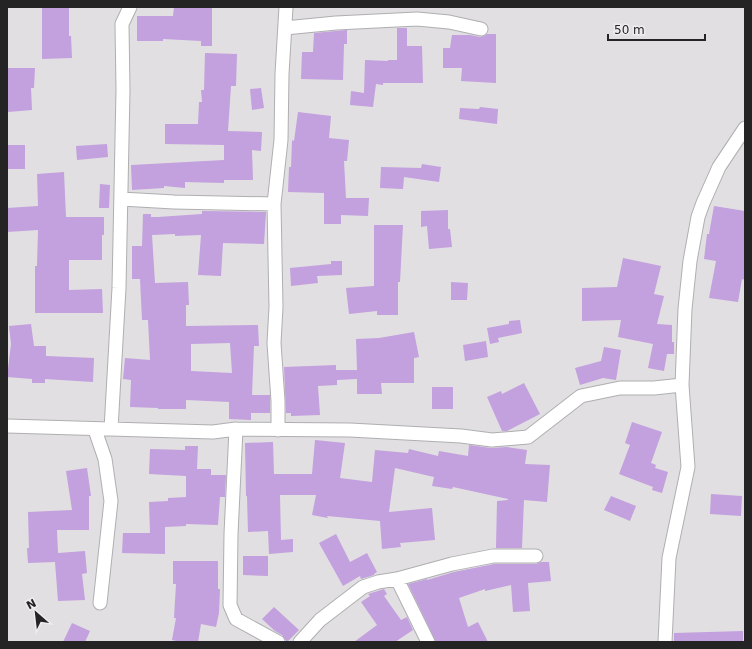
<svg xmlns="http://www.w3.org/2000/svg" width="752" height="649" viewBox="0 0 752 649" font-family="'DejaVu Sans',sans-serif">
<style>
.building{fill:#c3a0de;fill-rule:evenodd}
.lines{fill:none;stroke-linecap:round;stroke-linejoin:round}
.street-casing{stroke:#afaeb1;stroke-width:15}
.street{stroke:#fff;stroke-width:13}
</style>
<rect width="100%" height="100%" fill="#e1dfe2"/>
<path class="building" d="M42 7H69V36H71L72 58 42 59Z
M174 7H212V46H201V41L163 39V41H137V16H173Z
M397 28H407V46H422L423 83H383V85L376 84 373 107 350 105 351 91 364 93 365 60 388 61V60H397Z
M347 30V44H344L343 80 301 79 302 52H313L314 33Z
M487 34H496V83L461 81 462 68H443V48H450L452 35H470L480 37 484 36Z
M205 53 237 54 236 86H231L228 131 262 132 261 151 252 150 253 180H224V183L185 182V188L164 186V188L132 190 131 165 224 160V145L165 144V124H198L199 102H202L201 90H204Z
M7 68H35L34 88H31L32 110 8 112Z
M261 88 264 108 252 110 250 89Z
M480 107 498 109 497 124 459 119 460 108 479 109Z
M298 112 331 116 329 138 349 140 347 161H344L346 198H369L368 216 341 215V224H324V193L288 192 289 167H291L292 140 294 141Z
M107 144 108 157 77 160 76 146Z
M7 145H25V169H7Z
M422 164 441 167 439 182 404 177 403 189 380 188 381 167 421 168Z
M64 172 66 217H104V235H102V260H69V290L102 289 103 313H35V266H37L38 230 7 232V208L38 206 37 174Z
M100 184 110 185 109 208H99Z
M714 206 745 211V280L742 279 738 302 709 298 716 261 704 259 707 234H709Z
M448 210V229H450L452 247 429 249 427 226 421 227V211Z
M202 211 266 212 264 244 223 243 221 276 198 275 201 235 175 236V234L152 235 155 283 188 282 189 305H186V326L258 325 259 346H254L252 395H270V413H251V420L229 419V402L186 400V409H158V408L130 407 131 380 123 379 125 358 150 360 148 320H142L140 279H132V246H142L143 214H151V217H158L202 214ZM230 343 232 373 191 371V344Z
M374 225H403L400 282H398V315H377V311L349 314 346 288 374 286Z
M623 258 661 266 654 294 664 296 657 324 672 325V342H674V354H667L664 371 648 368 653 344 618 337 621 320 582 321V288L617 287Z
M331 261H342V275L317 276 318 283 291 286 290 268 331 264Z
M451 282 468 283 467 300H451Z
M520 320 522 333 498 338 499 342 490 344 487 328 509 324V321Z
M31 324 34 346H46V356L94 358 93 382 45 379V383H32V379L7 377 11 344 9 326Z
M414 332 419 357 414 358V383H381L382 394H357V379L337 380V385L318 386 320 415 291 416V413H286L284 367 336 365V370H357L356 339 379 338Z
M486 341 488 357 465 361 463 345Z
M604 347 621 350 616 380 603 378 580 385 575 368 601 361Z
M524 383 540 414 507 431H502L487 397 501 391 502 394Z
M432 387H453V409H432Z
M632 422 662 432 651 463 656 465 655 468 668 472 662 493 652 490 653 487 619 474 630 445 625 443Z
M315 440 345 443 340 478 372 482 375 450 408 453 409 449 438 456 439 451 468 456 469 445 491 448 507 447 527 450 525 464 550 465 547 502 524 500 522 548H496L497 501 508 500V499L453 487 452 489 432 486 434 477 395 468 389 512 432 508 435 540 400 543 401 547 382 549 380 521 327 516 328 518 312 515 316 495H280L281 540 293 539V552L269 554 268 531 248 532 247 496H246L245 443 273 442 274 474H312Z
M185 446H198L197 469H211V475H226L225 497H220L218 525 186 524V526L165 527V554L122 553 123 533H150L149 502 168 501V498L186 497V476L149 474 150 449 185 450Z
M87 468 91 496H89V530H57L58 553 85 551 87 573 82 574 85 600 58 601 55 562 28 563 27 548H29L28 512 72 510 66 471Z
M711 494 742 496 741 516 710 514Z
M611 496 636 506 630 521 604 510Z
M336 534 350 562 367 553 377 572 374 574V575L361 579 360 576 343 586 319 543Z
M243 556H268V576L243 575Z
M173 561H218V589H220L219 613 216 627 201 624 198 642H180L172 640 176 618H174L176 584H173Z
M541 562H549L551 581 528 583 530 611 513 612 511 585 485 591V589L459 598 468 627 478 622 488 642H436L408 584 427 579V580L454 572 494 564H536Z
M384 589 387 594 384 596 401 620 407 617 413 630 395 642H354L377 625 361 602 370 596 368 594Z
M274 607 299 630 287 642 282 635 275 631 262 619Z
M72 623 90 631 85 642H63Z
M743 631V642H674V633Z"/>
<g class="lines">
<g class="street-casing">
<path id="street" d="M285 28 336 23 417 19 449 22 481 29
M121 199 174 202 274 204
M7 426 213 432 236 429 350 430 461 436 492 440 528 437 581 396 620 388H654L682 385
M111 429 119 288 123 90 122 24 130 7
M236 429 231 534 230 605 236 619 278 642
M95 430 105 459 111 501 100 603
M278 430V401L274 343 276 307 274 204 281 140 282 74 286 7
M397 579 428 642
M300 642 320 620 363 587 378 582 397 579 452 564 493 556H536
M665 642 669 558 688 467 682 385 685 309 690 261 698 217 703 203 719 167 745 128"/>
</g>
<use href="#street" class="street"/>
</g>
<rect width="752" height="649" fill="none" stroke="#252425" stroke-width="16"/>
<g transform="translate(36 613) rotate(332)" stroke="#eeecef" stroke-width="3" paint-order="stroke">
<path d="M0-3L7 15L0 10L-7 15Z" fill="#252425"/>
<text y="-6" font-size="11" font-weight="bold" text-anchor="middle" fill="#252425">N</text>
</g>
<path d="M608 34v6h97v-6" fill="none" stroke="#252425" stroke-width="2"/>
<text x="614" y="34" font-size="12" fill="#252425" stroke="#eeecef" stroke-width="3" paint-order="stroke">50 m</text>
</svg>
